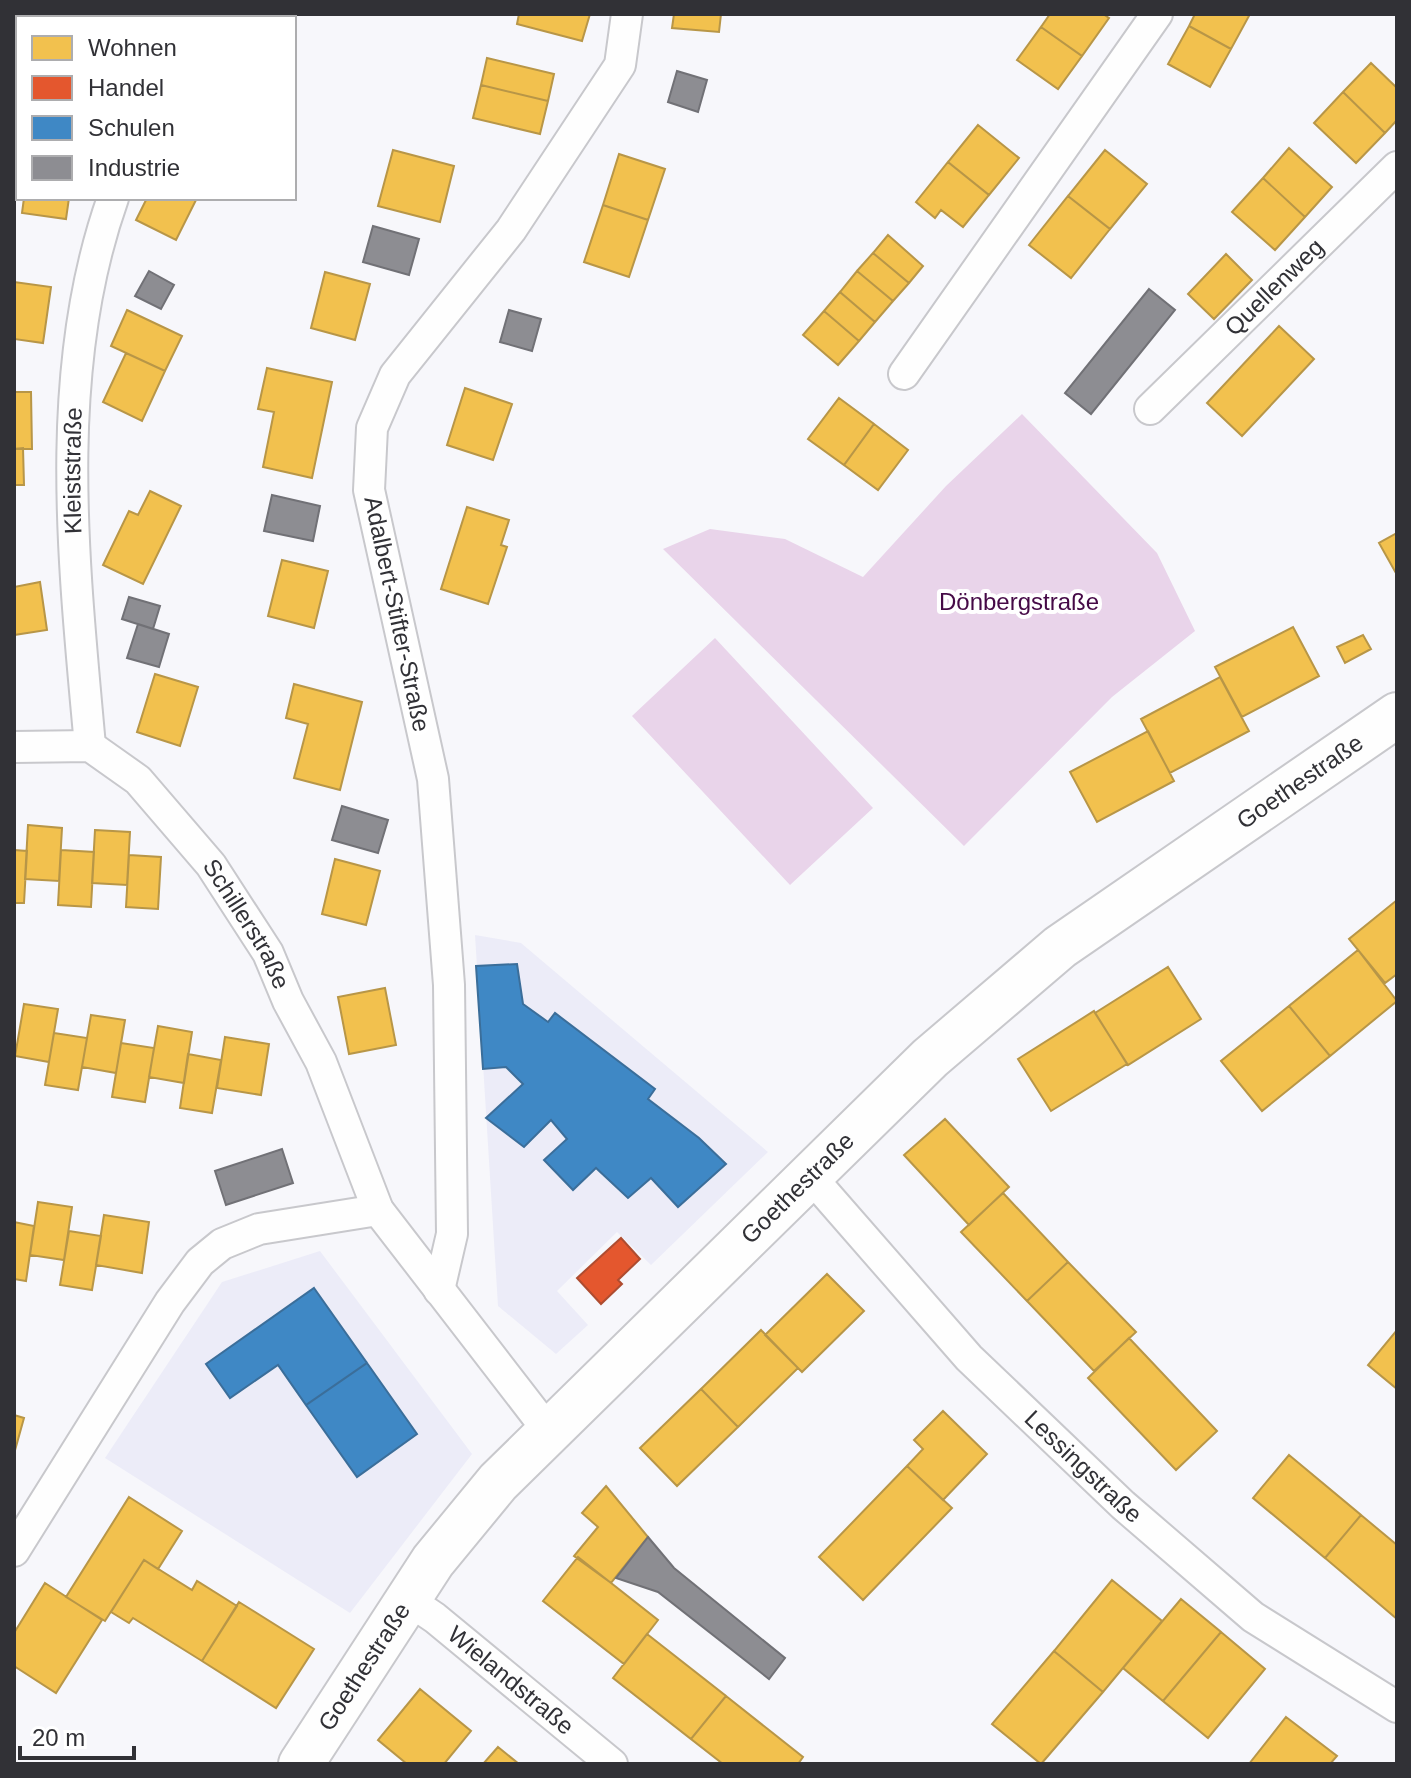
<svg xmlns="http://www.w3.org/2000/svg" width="1411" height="1778" viewBox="0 0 1411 1778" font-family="Helvetica,sans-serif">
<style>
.built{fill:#ececf8}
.green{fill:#e9d4ea}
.homes{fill:#f2c14e;stroke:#b89647;stroke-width:2}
.shops{fill:#e4572e;stroke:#ae4c30;stroke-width:2}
.schools{fill:#3f88c5;stroke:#3b6e9a;stroke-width:2}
.industry{fill:#8d8d92;stroke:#717176;stroke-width:2}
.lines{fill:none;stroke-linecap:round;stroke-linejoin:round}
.street-casing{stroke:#c8c8cc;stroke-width:34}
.secondary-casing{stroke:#c8c8cc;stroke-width:48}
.street{stroke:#fefefe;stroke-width:30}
.secondary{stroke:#fefefe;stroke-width:44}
.labels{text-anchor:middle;stroke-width:8;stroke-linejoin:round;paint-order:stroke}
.street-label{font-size:24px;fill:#313136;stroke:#fff}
.park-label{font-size:24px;fill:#450946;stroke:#fff}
</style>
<rect width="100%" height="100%" fill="#f7f7fb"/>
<path class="built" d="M475 935 521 943 768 1152 651 1265 617 1232 557 1291 588 1325 556 1354 498 1306Z
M320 1251 472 1454 350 1613 105 1458 222 1282Z"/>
<path class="green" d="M1022 414 1157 553 1195 631 1112 697 964 846 663 549 710 529 785 539 863 577 946 486Z
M715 638 873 808 790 885 632 716Z"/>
<path class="homes" d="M216 14H268L274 18H213Z
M519 14H590L582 41 517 24Z
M674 14H721L719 32 672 28Z
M1050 14H1103L1109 18 1082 56 1041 27Z
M1195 14H1250L1231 49 1189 26Z
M1189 26 1231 49 1210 87 1168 64Z
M1041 27 1082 56 1058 89 1017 60Z
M487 58 554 74 548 101 481 85Z
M1371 63 1397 88V120L1385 133 1343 92Z
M481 85 548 101 540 134 473 118Z
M1343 92 1385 133 1356 163 1314 123Z
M978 125 1019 158 989 195 948 162Z
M1289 148 1332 187 1305 217 1263 178Z
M393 150 454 166 440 222 378 206Z
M1105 150 1147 184 1110 229 1068 196Z
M619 154 665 169 648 220 603 205Z
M948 162 989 195 963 227 941 210 935 218 916 202Z
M1263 178 1305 217 1275 250 1232 212Z
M1068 196 1110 229 1071 278 1029 245Z
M24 198H69L66 219 22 213Z
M147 198H197L176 240 136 220Z
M603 205 648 220 629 277 584 262Z
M888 235 923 266 909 283 873 253Z
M873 253 909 283 893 301 857 271Z
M1226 254 1252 280 1214 319 1188 294Z
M857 271 893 301 875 322 840 292Z
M325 272 370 284 355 340 311 328Z
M14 282 51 287 43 343 14 339Z
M840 292 875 322 859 341 824 311Z
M127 310 182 336 165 371 111 346Z
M824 311 859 341 838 365 803 335Z
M1279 326 1314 359 1242 436 1207 403Z
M126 353 165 371 142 421 103 402Z
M267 368 332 382 312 478 263 467 274 412 258 409Z
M465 388 512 404 493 460 447 445Z
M14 392H31L32 449H14Z
M839 398 874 424 844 465 808 439Z
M874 424 908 450 878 490 844 465Z
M23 448 24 485H14V449Z
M150 491 181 506 143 584 103 565 129 511 138 515Z
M467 507 509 520 501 545 507 547 488 604 441 589Z
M1397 533V575L1379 543Z
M282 560 328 571 314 628 268 616Z
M40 582 47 630 14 635V587Z
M1293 627 1319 676 1242 717 1215 667Z
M1363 635 1371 649 1345 663 1337 647Z
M155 674 198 687 180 746 137 732Z
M1220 677 1249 731 1170 773 1141 719Z
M294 684 362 702 340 790 294 778 308 724 286 718Z
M1148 731 1174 781 1097 822 1070 772Z
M28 825 62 828 59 881 25 879Z
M95 830 130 832 127 885 92 883Z
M14 850 27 851 24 903H14Z
M61 850 94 852 91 907 58 905Z
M129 855 161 857 158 909 126 907Z
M335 859 380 871 366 925 322 914Z
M1397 900V974L1385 983 1349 939Z
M1358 950 1397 1001 1330 1056 1289 1006Z
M1168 967 1201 1019 1128 1065 1095 1013Z
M385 988 396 1045 349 1054 338 997Z
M24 1004 58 1009 49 1062 15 1056Z
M1289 1006 1330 1056 1262 1111 1221 1061Z
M1094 1011 1127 1064 1051 1111 1018 1059Z
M91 1015 125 1020 116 1073 82 1067Z
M158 1026 192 1032 184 1083 149 1077Z
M54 1033 87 1038 78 1090 45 1085Z
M225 1037 269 1044 261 1095 217 1088Z
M121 1043 154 1048 145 1102 112 1097Z
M188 1054 221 1060 212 1113 180 1108Z
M945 1119 1009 1187 969 1225 904 1155Z
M1003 1193 1068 1262 1027 1301 961 1232Z
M38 1202 72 1207 64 1260 30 1255Z
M104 1215 149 1222 142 1273 96 1265Z
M14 1222 34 1226 26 1281 14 1279Z
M69 1231 101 1236 92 1290 60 1285Z
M1068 1262 1136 1332 1094 1371 1027 1301Z
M827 1274 864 1311 802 1372 765 1335Z
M761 1330 798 1368 738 1427 701 1389Z
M1397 1330V1389L1368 1365Z
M1129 1338 1217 1431 1176 1470 1088 1378Z
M701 1389 738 1427 677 1486 640 1448Z
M943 1411 987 1454 943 1500 907 1466 923 1449 914 1440Z
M14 1415 24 1418 14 1454Z
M1289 1455 1361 1515 1325 1558 1253 1498Z
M907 1466 952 1508 863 1600 819 1557Z
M606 1486 648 1537 611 1583 574 1556 598 1527 582 1513Z
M129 1497 182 1531 158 1569 144 1560 105 1621 66 1597Z
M1361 1515 1397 1545V1619L1325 1558Z
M578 1557 658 1620 624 1664 543 1601Z
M144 1560 192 1590 197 1581 237 1606 202 1661 133 1618 129 1623 111 1612Z
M1112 1580 1162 1621 1103 1692 1054 1651Z
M45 1583 102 1620 56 1693 14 1666V1633Z
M1181 1599 1221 1632 1163 1701 1123 1668Z
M239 1602 314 1649 276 1708 202 1661Z
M1221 1632 1265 1669 1208 1738 1163 1701Z
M647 1634 726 1696 691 1739 613 1678Z
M1054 1651 1103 1692 1041 1764 992 1724Z
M420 1689 471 1731 444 1764H407L378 1740Z
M726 1696 803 1757 798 1764H723L691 1739Z
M1286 1717 1337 1756 1330 1764H1249Z
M498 1747 519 1764H483Z"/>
<path class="shops" d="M621 1238 640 1259 618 1280 622 1284 601 1304 577 1278Z"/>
<path class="schools" d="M517 964 523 1004 548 1022 555 1013 655 1089 648 1099 699 1138 726 1164 678 1207 651 1178 628 1198 596 1168 573 1190 544 1160 567 1139 551 1120 524 1147 486 1118 523 1084 506 1067 483 1069 476 966Z
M314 1288 367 1363 306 1405 278 1365 230 1398 206 1364Z
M367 1363 417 1434 357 1477 306 1405Z"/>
<path class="industry" d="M677 71 707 80 698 112 668 102Z
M373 226 419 239 409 275 363 262Z
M149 271 174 285 161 309 135 296Z
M1149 289 1175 310 1091 414 1065 393Z
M509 310 541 319 532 351 500 342Z
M272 495 320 506 313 541 264 531Z
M129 597 160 606 153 629 122 619Z
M138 624 169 634 159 667 127 658Z
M342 806 388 820 378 853 332 840Z
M282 1149 293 1183 226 1205 215 1171Z
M648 1537 674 1568 785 1658 769 1679 658 1592 616 1578Z"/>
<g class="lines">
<g class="street-casing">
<g id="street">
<path d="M176 18 177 14"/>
<path d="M904 374 1157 14"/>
<path id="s1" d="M1150 409 1397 167"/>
<path id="s2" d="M90 746C74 567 51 372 113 198"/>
<path id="s3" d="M14 747 90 746 138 780 211 865 268 953 288 1001 321 1062 378 1210 550 1433"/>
<path id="s4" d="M811 1177 969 1358 1123 1505 1253 1617 1397 1707"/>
<path d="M439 1290 452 1234 449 985 433 779 369 490 372 428 395 375 511 230 620 65 627 14"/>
<path d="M14 1551 170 1302 200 1262 222 1244 259 1229 378 1210"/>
<path id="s5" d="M407 1599 435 1618 612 1764"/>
</g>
</g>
<g class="secondary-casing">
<g id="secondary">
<path id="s6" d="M301 1764 433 1561 498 1482 930 1058 1060 947 1397 715"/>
</g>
</g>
<use href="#street" class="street"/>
<use href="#secondary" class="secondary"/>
</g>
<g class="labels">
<g class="street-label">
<text dy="8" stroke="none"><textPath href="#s1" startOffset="174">Quellenweg</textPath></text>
<text dy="8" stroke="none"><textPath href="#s2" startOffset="276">Kleiststraße</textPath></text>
<text transform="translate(397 614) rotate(78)" y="8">Adalbert-Stifter-Straße</text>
<text dy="8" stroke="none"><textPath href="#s6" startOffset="1412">Goethestraße</textPath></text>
<text dy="8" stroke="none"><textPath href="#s3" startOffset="316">Schillerstraße</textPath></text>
<text dy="8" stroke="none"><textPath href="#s6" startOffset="764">Goethestraße</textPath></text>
<text dy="8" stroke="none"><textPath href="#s4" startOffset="398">Lessingstraße</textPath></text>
<text dy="8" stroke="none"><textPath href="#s6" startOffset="116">Goethestraße</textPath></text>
<text dy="8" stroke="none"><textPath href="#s5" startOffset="132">Wielandstraße</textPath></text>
</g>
<g class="park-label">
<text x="1019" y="610">Dönbergstraße</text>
</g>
</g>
<rect width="1411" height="1778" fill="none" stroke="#313136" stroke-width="32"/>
<rect x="16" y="16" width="280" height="184" fill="#ffffff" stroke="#adadaf" stroke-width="2"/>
<rect x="32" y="36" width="40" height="24" fill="#f2c14e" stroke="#adadaf" stroke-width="2"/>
<text x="88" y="56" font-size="24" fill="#313136">Wohnen</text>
<rect x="32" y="76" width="40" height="24" fill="#e4572e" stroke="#adadaf" stroke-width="2"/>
<text x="88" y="96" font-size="24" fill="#313136">Handel</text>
<rect x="32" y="116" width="40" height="24" fill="#3f88c5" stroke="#adadaf" stroke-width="2"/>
<text x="88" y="136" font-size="24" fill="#313136">Schulen</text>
<rect x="32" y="156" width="40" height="24" fill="#8d8d92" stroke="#adadaf" stroke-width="2"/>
<text x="88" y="176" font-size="24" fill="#313136">Industrie</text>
<path d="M20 1746v12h114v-12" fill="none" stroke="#313136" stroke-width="4"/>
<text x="32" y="1746" font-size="24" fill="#313136" stroke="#ffffff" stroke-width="6" paint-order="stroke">20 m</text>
</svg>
